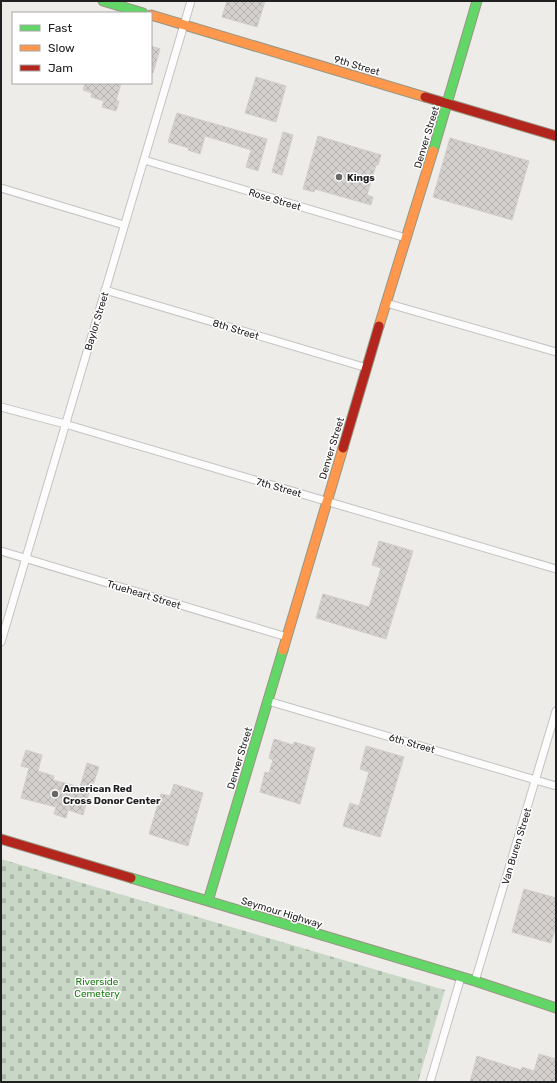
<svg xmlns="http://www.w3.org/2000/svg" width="557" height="1083" viewBox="0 0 557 1083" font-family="Rubik,sans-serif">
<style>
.cemetery{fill:url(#cemetery-stones)}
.building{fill:url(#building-cross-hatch);stroke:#d1cdca}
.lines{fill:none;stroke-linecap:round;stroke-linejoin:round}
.street-casing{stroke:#c4c3c1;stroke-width:9}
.fast-casing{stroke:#989682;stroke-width:11}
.slow-casing{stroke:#989682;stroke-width:11}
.jam-casing{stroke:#989682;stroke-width:11}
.street{stroke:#fcfcfc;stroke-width:7}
.fast{stroke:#63d668;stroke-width:9}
.slow{stroke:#ff974d;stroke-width:9}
.jam{stroke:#b3261e;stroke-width:9}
.poi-dot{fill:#686766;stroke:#fff;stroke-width:1.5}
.labels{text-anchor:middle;stroke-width:3;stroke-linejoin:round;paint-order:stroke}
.street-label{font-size:10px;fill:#202020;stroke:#fff}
.poi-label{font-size:10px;font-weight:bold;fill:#202020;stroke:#fff;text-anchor:start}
.park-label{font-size:10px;fill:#197a12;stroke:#fff}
</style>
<defs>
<pattern id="cemetery-stones" width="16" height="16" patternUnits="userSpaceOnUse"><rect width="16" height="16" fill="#c9d8c6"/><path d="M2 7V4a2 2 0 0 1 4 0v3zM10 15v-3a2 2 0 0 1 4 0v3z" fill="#acb9aa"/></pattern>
<pattern id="building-cross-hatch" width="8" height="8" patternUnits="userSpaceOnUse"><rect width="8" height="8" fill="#d3d0ce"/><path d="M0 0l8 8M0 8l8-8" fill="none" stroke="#b5b2b1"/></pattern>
</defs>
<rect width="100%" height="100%" fill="#eeece9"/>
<path class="cemetery" d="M1 859 445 990 418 1082H1Z"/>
<path class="building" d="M227 1H265L257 27 222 17Z
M151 46 160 49 153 73H151Z
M256 77 286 86 276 122 245 113Z
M85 83H121L116 101H119L116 111 102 107 104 101 91 97 92 93 83 90Z
M177 113 267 139 258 171 246 167 251 150 205 136 200 154 188 150 189 148 168 142Z
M283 132 293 135 282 175 272 172Z
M318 136 381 155 378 165H376L367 195 373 197 371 205 315 189 314 192 303 189Z
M450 138 529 161 512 220 433 197Z
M379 541 413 551 386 639 316 618 323 594 369 607 381 568 372 565Z
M274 739 293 745 294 742 315 748 300 804 260 792 265 772 269 773 273 760 269 758Z
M366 746 404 757 380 837 343 826 350 803 359 806 369 772 360 769Z
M26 750 42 755 38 771 54 776 53 780 80 787 87 763 99 767 93 785H91L83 815 68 810 66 818 54 814 56 807 21 798 29 768 21 766Z
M174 784 203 793 188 846 149 834 161 794 170 796Z
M524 889 556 898V925L551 943 512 932Z
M539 1054 556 1059V1082H470L477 1056 521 1070 522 1067 534 1071Z"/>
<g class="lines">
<g class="street-casing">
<path id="street" d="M144 160 406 238
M1 188 124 225
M105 290 367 368
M386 303 556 352
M1 407 65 424 556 569
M1 551 287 637
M1 642 191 1
M268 701 556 786
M475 981 556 711
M430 1082 461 977"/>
</g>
<g class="fast-casing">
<path id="fast" d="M103 1 143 13
M433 151 477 1
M131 878 475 981 556 1008
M208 901 283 650"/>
</g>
<g class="slow-casing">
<path id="slow" d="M151 15 425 97
M379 326 433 151
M283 650 343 448"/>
</g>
<g class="jam-casing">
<path id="jam" d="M425 97 556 136
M343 448 379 326
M1 839 131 878"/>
</g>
<use href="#street" class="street"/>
<use href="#fast" class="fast"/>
<use href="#slow" class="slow"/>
<use href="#jam" class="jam"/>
</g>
<g class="poi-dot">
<circle cx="339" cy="177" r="4"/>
<circle cx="55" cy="794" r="4"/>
</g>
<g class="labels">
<g class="street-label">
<text transform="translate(357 65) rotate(17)" y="4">9th Street</text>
<text transform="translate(426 137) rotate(-73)" y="4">Denver Street</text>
<text transform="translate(275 199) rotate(17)" y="4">Rose Street</text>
<text transform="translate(96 321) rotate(-73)" y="4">Baylor Street</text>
<text transform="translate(236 329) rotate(17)" y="4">8th Street</text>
<text transform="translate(331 448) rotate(-73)" y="4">Denver Street</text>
<text transform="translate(279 487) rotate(16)" y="4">7th Street</text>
<text transform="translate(144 594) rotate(17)" y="4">Trueheart Street</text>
<text transform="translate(412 743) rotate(16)" y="4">6th Street</text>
<text transform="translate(239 758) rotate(-73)" y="4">Denver Street</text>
<text transform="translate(516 846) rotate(-73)" y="4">Van Buren Street</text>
<text transform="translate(282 912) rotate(17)" y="4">Seymour Highway</text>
</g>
<g class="poi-label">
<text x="347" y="181">Kings</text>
<text x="63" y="792">American Red<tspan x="63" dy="12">Cross Donor Center</tspan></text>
</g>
<g class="park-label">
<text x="97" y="985">Riverside<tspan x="97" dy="12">Cemetery</tspan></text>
</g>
</g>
<rect width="557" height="1083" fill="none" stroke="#202020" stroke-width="4"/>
<rect x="12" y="12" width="140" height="72" fill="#ffffff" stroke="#a6a6a6"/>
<rect x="20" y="25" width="20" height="6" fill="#63d668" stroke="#a6a6a6"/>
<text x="48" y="32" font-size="12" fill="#202020">Fast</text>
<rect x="20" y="45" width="20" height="6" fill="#ff974d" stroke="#a6a6a6"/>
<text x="48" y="52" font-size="12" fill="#202020">Slow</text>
<rect x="20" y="65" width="20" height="6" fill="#b3261e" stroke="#a6a6a6"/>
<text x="48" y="72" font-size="12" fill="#202020">Jam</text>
</svg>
